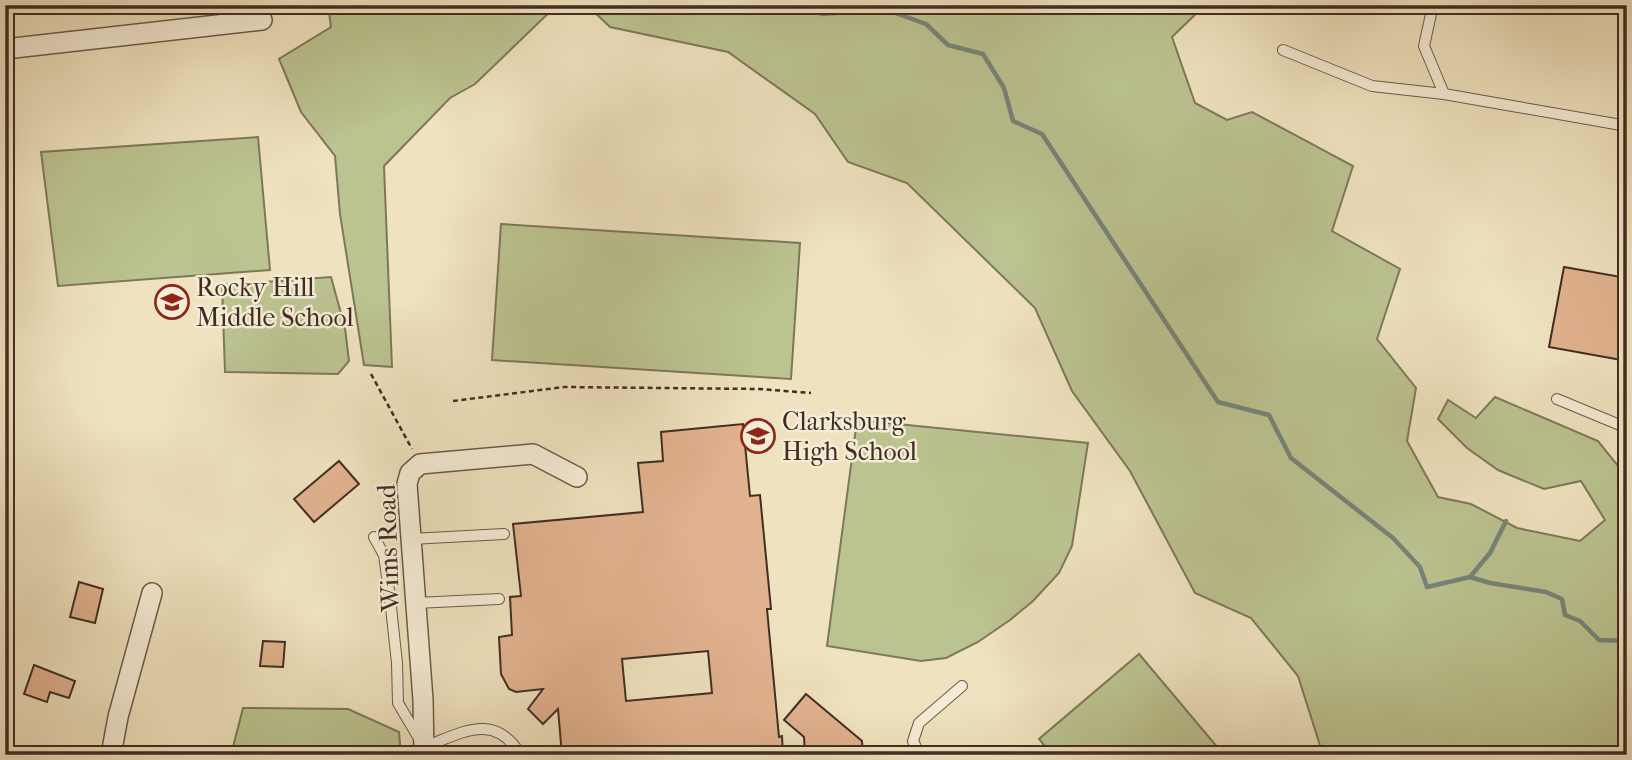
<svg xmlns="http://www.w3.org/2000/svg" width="1632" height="760" viewBox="0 0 1632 760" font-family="'IM FELL French Canon',serif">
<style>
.green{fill:#bbc390;stroke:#7e785a;stroke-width:2}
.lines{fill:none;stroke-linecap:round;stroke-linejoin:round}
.stream{stroke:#778479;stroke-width:4.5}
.building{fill:#e1b28f;stroke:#422d24;stroke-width:2;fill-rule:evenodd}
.service-casing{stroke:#6d5a4a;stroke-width:12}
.minor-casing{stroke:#6d5a4a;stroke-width:22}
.path{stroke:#422d24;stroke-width:2.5;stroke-dasharray:5 3.5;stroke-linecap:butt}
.service{stroke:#f5ecd5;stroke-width:10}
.minor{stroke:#f5ecd5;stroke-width:19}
.labels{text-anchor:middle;stroke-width:5;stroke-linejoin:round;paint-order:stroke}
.poi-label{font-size:26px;fill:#422d24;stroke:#f5ecd5;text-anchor:start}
.street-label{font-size:26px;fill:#422d24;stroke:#f5ecd5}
</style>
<rect width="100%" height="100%" fill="#efe2be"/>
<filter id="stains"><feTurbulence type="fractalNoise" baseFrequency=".00286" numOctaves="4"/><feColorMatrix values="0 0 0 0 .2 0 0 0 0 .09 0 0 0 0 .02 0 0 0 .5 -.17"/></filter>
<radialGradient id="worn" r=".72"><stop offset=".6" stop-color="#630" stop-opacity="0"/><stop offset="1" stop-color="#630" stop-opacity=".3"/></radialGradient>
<path class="green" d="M123 5H252L130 13Z
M328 5H557L475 84 450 98 384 166 392 367 364 365 340 214 335 156 301 112 279 59 331 27Z
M587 5H1205L1172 37 1195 103 1227 120 1252 112 1353 166 1332 231 1400 269 1377 339 1416 388 1407 441 1438 497 1471 504 1517 528 1580 541 1605 520 1581 481 1544 489 1498 470 1467 448 1438 419 1448 400 1476 418 1495 397 1598 441 1627 477V755H1323L1298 676 1251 618 1195 593 1130 471 1072 391 1035 308 907 183 848 162 815 114 728 52 610 27Z
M258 137 270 270 58 286 41 152Z
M501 224 800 243 791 379 492 360Z
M331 277 345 328 349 361 338 374 225 372 222 285Z
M857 420 1088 443 1072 546 1059 573 1033 601 1010 620 978 642 946 658 921 661 827 646Z
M1139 654 1224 755H1052L1039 739Z
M243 708 348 709 399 732 401 755H231Z"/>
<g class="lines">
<path class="stream" d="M812 5 822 14 884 9 926 24 948 45 983 54 1004 88 1013 121 1042 134 1218 402 1269 415 1291 458 1393 538 1420 567 1427 587 1470 577 1490 583 1546 592 1562 599 1565 615 1580 621 1599 640 1627 641
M1470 577 1490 553 1506 521"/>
</g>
<path class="building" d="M17 5H30L31 13 18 14Z
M30 5H42L43 11 31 13Z
M1564 267 1627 278V361L1549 347Z
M743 424 750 496 760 495 771 609H767L779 737 782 736 783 755H562L558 709 543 724 528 709 543 689 516 692 509 689 501 674 499 637 512 635 510 597 521 596 513 524 643 512 638 463 663 461 661 432ZM708 651 712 693 626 701 622 659Z
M339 461 359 484 314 522 294 499Z
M79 582 103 589 95 623 70 617Z
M263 641 285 642 283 667 260 666Z
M34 665 75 681 69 698 50 692 47 702 24 694Z
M806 694 862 741 863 755H805L804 737 784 720Z
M161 746 182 750 181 755H160Z"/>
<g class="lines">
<g class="service-casing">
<path id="service" d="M1433 5 1424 46 1444 94
M1283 50 1372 86 1444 94 1627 126
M1557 399 1627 428
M374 537 384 555 390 598 397 663 398 703 424 747C462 733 494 711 521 755
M411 539 504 534
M416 603 499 599
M920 755 913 741 919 723 962 686"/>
</g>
<g class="minor-casing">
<path id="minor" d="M5 49 262 20
M111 755 118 717 152 593
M424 755 423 700 407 484 410 473 420 464 533 454 577 477"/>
</g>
<path class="path" d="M371 374 412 449
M453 401 564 387 759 389 811 393"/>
<use href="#service" class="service"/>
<use href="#minor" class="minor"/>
</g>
<defs>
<g id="school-ring" transform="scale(1.75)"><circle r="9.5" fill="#f5ecd5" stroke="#8f2418" stroke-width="1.5"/><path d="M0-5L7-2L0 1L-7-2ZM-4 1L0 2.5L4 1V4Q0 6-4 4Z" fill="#8f2418"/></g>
</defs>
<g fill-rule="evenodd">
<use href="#school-ring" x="172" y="302"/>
<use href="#school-ring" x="758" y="436"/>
</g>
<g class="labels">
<g class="poi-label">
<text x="196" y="296">Rocky Hill<tspan x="196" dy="30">Middle School</tspan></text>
<text x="782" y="430">Clarksburg<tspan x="782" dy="30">High School</tspan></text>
</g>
<g class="street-label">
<text transform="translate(388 548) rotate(-92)" y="9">Wims Road</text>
</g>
</g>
<rect width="1632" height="760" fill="none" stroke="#efe2be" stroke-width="28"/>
<rect x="7" y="7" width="1618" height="746" fill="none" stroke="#422d24" stroke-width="3.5"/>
<rect x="14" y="14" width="1604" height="732" fill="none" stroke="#422d24" stroke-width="2"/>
<rect width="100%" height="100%" filter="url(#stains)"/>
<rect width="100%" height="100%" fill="url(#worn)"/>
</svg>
